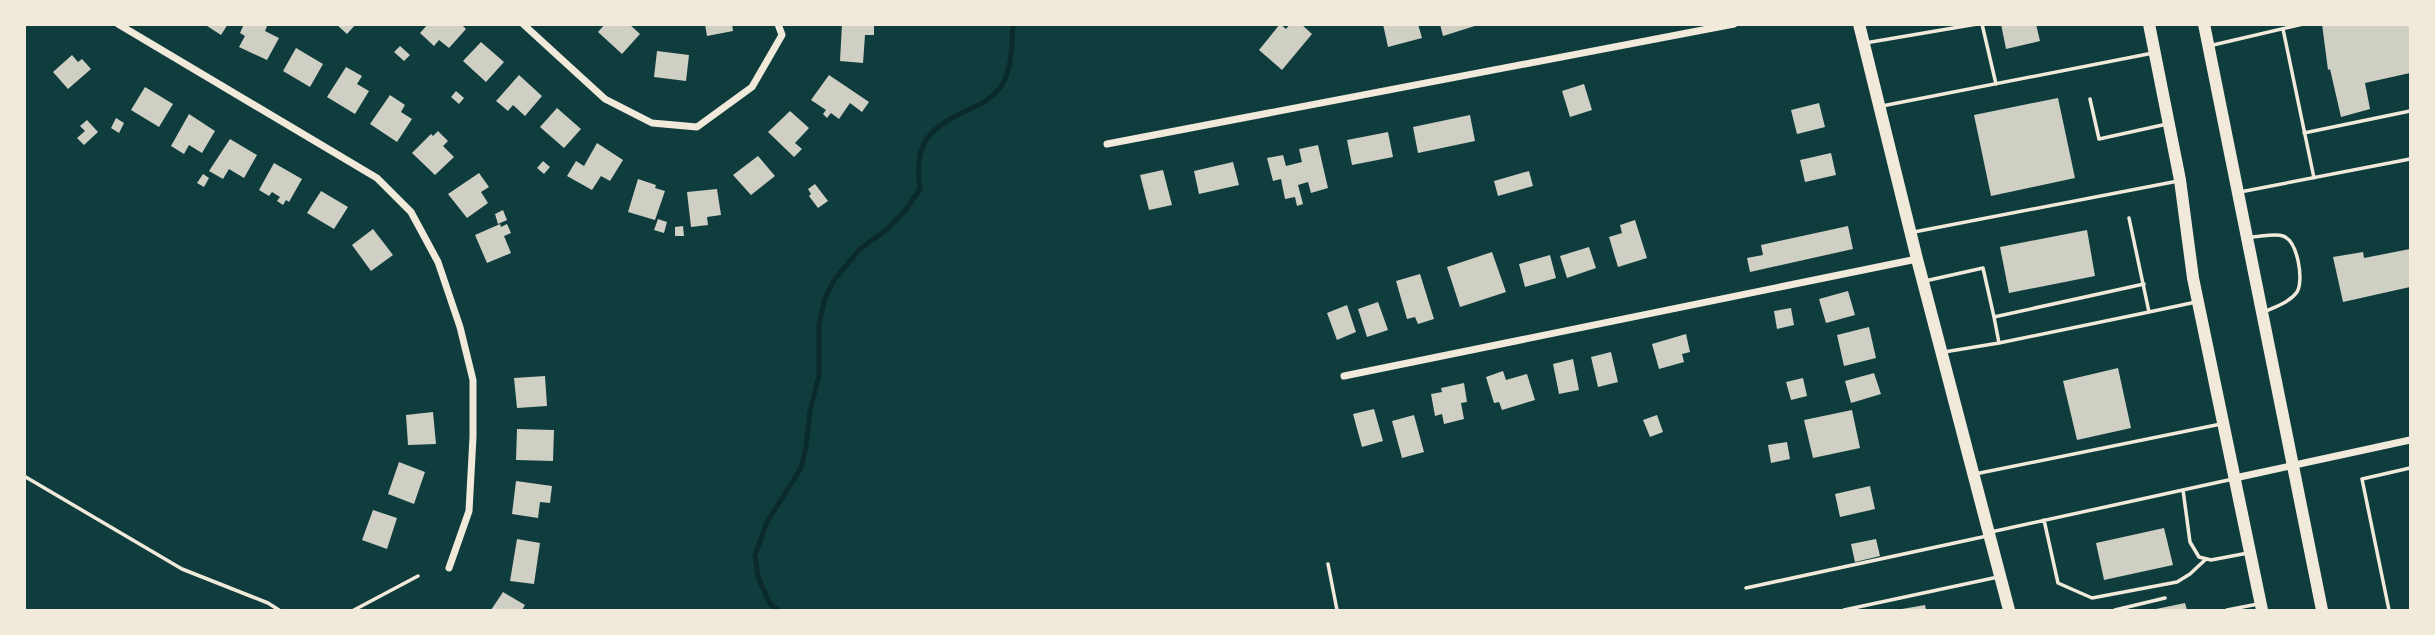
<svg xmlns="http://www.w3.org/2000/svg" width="2435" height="635" viewBox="0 0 2435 635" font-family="'Source Sans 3',sans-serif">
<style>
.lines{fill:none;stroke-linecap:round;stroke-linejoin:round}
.stream{stroke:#0a2a2b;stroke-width:5}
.building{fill:#cfcfc3}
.path{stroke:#f1e9da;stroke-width:3.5}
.service{stroke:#f1e9da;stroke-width:3.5}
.minor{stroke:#f1e9da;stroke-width:7}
.primary{stroke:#f1e9da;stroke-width:12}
</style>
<rect width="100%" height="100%" fill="#0f3d3e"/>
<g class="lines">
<path class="stream" d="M778 610 770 604 758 577 755 555 767 522 801 468 806 447 810 411 819 375V324L825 298 834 280 860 249 886 230 905 211 920 189C913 143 929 128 968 110 980 105 992 99 1000 88 1012 72 1012 44 1013 24"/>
</g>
<path class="building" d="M204 24H228L221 35Z
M244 24H268L265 31 279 38 267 60 239 47 245 36 240 33Z
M336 24H356L347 34Z
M428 24H461L466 29 449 48 439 40 434 46 420 33Z
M605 24H629L640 34 622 54 598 32Z
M705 24H732L733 31 707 36Z
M842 24H874V35H865L863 63 840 61Z
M1280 24 1286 29 1290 24H1301L1312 34 1282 70 1259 50Z
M1383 24H1418L1422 38 1388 47Z
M1440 24H1478V25L1443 36Z
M2001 24H2036L2040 41 2006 49Z
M2322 24H2410V73L2365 83 2370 109 2341 117 2330 69 2328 70Z
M481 42 504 62 486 82 463 61Z
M400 46 410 55 404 61 394 52Z
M296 48 323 64 310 87 283 71Z
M657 51 689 55 686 81 654 77Z
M72 55 78 62 82 59 91 69 68 89 53 72Z
M346 67 362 76 357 84 369 91 355 114 327 97Z
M519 75 542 96 525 116 513 105 508 111 496 101Z
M829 75 869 102 862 112 850 103 839 119 831 113 827 118 823 114 826 110 811 100Z
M1584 84 1592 110 1570 117 1562 91Z
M145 87 173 104 159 127 131 110Z
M456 91 464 98 459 104 451 97Z
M390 95 405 105 401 112 412 119 397 142 370 124Z
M2058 98 2075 178 1991 196 1974 115Z
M1819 103 1825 127 1797 134 1791 110Z
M557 108 581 129 564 148 540 127Z
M790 111 809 128 795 143 802 149 794 157 768 132Z
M189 114 215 131 202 153 189 145 184 154 171 146Z
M1470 115 1475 141 1418 153 1413 127Z
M116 118 124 123 119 133 111 128Z
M87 120 98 132 84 145 77 138 85 131 80 126Z
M438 131 448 141 443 146 454 157 435 175 412 153 431 134 433 136Z
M1388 132 1393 157 1352 165 1347 140Z
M230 139 257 155 244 178 229 169 223 179 209 171Z
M597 143 623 160 610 181 601 176 592 190 567 176 576 161 584 166Z
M1318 145 1328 188 1311 193 1308 182 1298 185 1303 204 1297 206 1295 197 1285 199 1281 179 1273 181 1267 158 1283 155 1286 166 1302 162 1299 149Z
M1831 153 1836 175 1805 182 1800 160Z
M758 156 775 176 751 195 733 175Z
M543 161 550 167 544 174 537 168Z
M1233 162 1239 185 1199 194 1194 171Z
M274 163 302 179 289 202 286 200 283 205 277 201 280 197 272 192 269 196 259 190Z
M1163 170 1172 205 1149 210 1140 175Z
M1529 171 1533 186 1498 196 1494 181Z
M479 173 489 187 481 192 488 203 467 218 448 194Z
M203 174 209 178 204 187 197 183Z
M638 179 656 185 655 188 665 191 655 220 628 212Z
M815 184 828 201 818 208 809 196 811 194 808 189Z
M717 189 721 215 707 217 708 225 691 227 687 192Z
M321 191 348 207 334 229 307 213Z
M503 210 507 220 498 224 495 214Z
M658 219 667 222 664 233 654 230Z
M1635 220 1647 258 1618 267 1609 237 1622 233 1620 225Z
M500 224 501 227 507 224 511 233 504 236 511 253 487 263 475 235Z
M683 226 684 236H675V227Z
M1848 226 1853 249 1750 272 1747 258 1763 255 1761 245Z
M373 229 393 255 371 271 352 245Z
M2087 230 2095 276 2009 293 2000 247Z
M1589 247 1596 268 1567 278 1560 256Z
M2410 249V287L2343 302 2333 257 2363 252 2364 258Z
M1492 252 1506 292 1460 307 1447 267Z
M1550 255 1556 278 1525 287 1519 264Z
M1420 274 1434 319 1418 324 1415 317 1407 319 1396 281Z
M1848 291 1855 315 1826 323 1819 299Z
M1378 302 1388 330 1367 337 1358 309Z
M1347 305 1356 332 1337 340 1327 313Z
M1791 308 1794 325 1777 329 1774 311Z
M1869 327 1876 358 1844 366 1837 335Z
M1686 334 1690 352 1682 354 1684 362 1659 369 1652 344Z
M1611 352 1618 382 1598 387 1591 357Z
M1573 359 1579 390 1559 394 1553 364Z
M2118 368 2131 428 2077 440 2063 381Z
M1503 371 1506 380 1527 374 1535 400 1502 410 1499 402 1494 403 1486 377Z
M1874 373 1881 394 1851 403 1845 381Z
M545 376 547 406 517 408 514 378Z
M1803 378 1807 396 1791 400 1786 382Z
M1464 383 1467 402 1461 403 1464 419 1444 424 1442 414 1435 416 1431 394 1442 392 1441 388Z
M1374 409 1383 441 1362 447 1353 414Z
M1852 410 1860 448 1813 458 1804 420Z
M433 412 436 444 408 445 406 415Z
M1414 415 1424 452 1402 458 1392 421Z
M1657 415 1663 432 1650 437 1643 420Z
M517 429 554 430 553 461 516 460Z
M1787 442 1790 459 1771 463 1768 445Z
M399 462 425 472 414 504 388 494Z
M516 481 552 486 550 503 540 502 538 518 512 514Z
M1870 486 1875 509 1840 517 1835 494Z
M373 510 397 518 387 549 362 540Z
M2164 528 2173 565 2104 580 2096 543Z
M517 539 540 543 534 584 510 581Z
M1876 539 1880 556 1855 562 1851 544Z
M503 592 525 605 522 610H491Z
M2185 603 2187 610H2157L2156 609Z
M1925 605 1926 610H1902V609Z"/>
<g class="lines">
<path class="path" d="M24 476 182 569 268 603 279 610
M354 610 418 576"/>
<path class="service" d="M1982 24 1996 84
M2283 29 2314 178
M1865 43 1977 24
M2213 45 2303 24
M2090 99 2099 139 2167 124
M1882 106 2153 53
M2304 133 2410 111
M2240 192 2410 159
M2129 218 2149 312 2196 302
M1914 232 2178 181
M2250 237C2259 237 2275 233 2283 236 2298 241 2304 281 2297 292 2290 302 2275 307 2264 312
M1925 281 1983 268 1994 317 2144 284
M1994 317 1999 343
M1944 352 1999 343 2149 312
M1975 474 2221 424
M2183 490 2190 542 2199 557 2211 560 2248 553
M2044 520 2058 583 2092 598 2177 582 2190 574 2206 559
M1991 532 2233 479
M1328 564 1337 610
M1746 588 1987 536
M1844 610 1998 577
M2115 610 2165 598
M2227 610 2258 604
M2389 610 2362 479 2410 468"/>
<path class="minor" d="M118 24 377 178 411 212 438 262 460 327 473 380V437L469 511 449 568
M523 24 605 99 652 123 697 127 752 87 782 35 778 24
M1107 144 1734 24
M1344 376 1917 259
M2235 478 2410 440"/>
<path class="primary" d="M1859 24 1917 259 2009 610
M2149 24 2180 180 2193 278 2262 610
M2204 24 2322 610"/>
</g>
<rect width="2435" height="635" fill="none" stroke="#f1e9da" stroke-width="52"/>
</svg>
